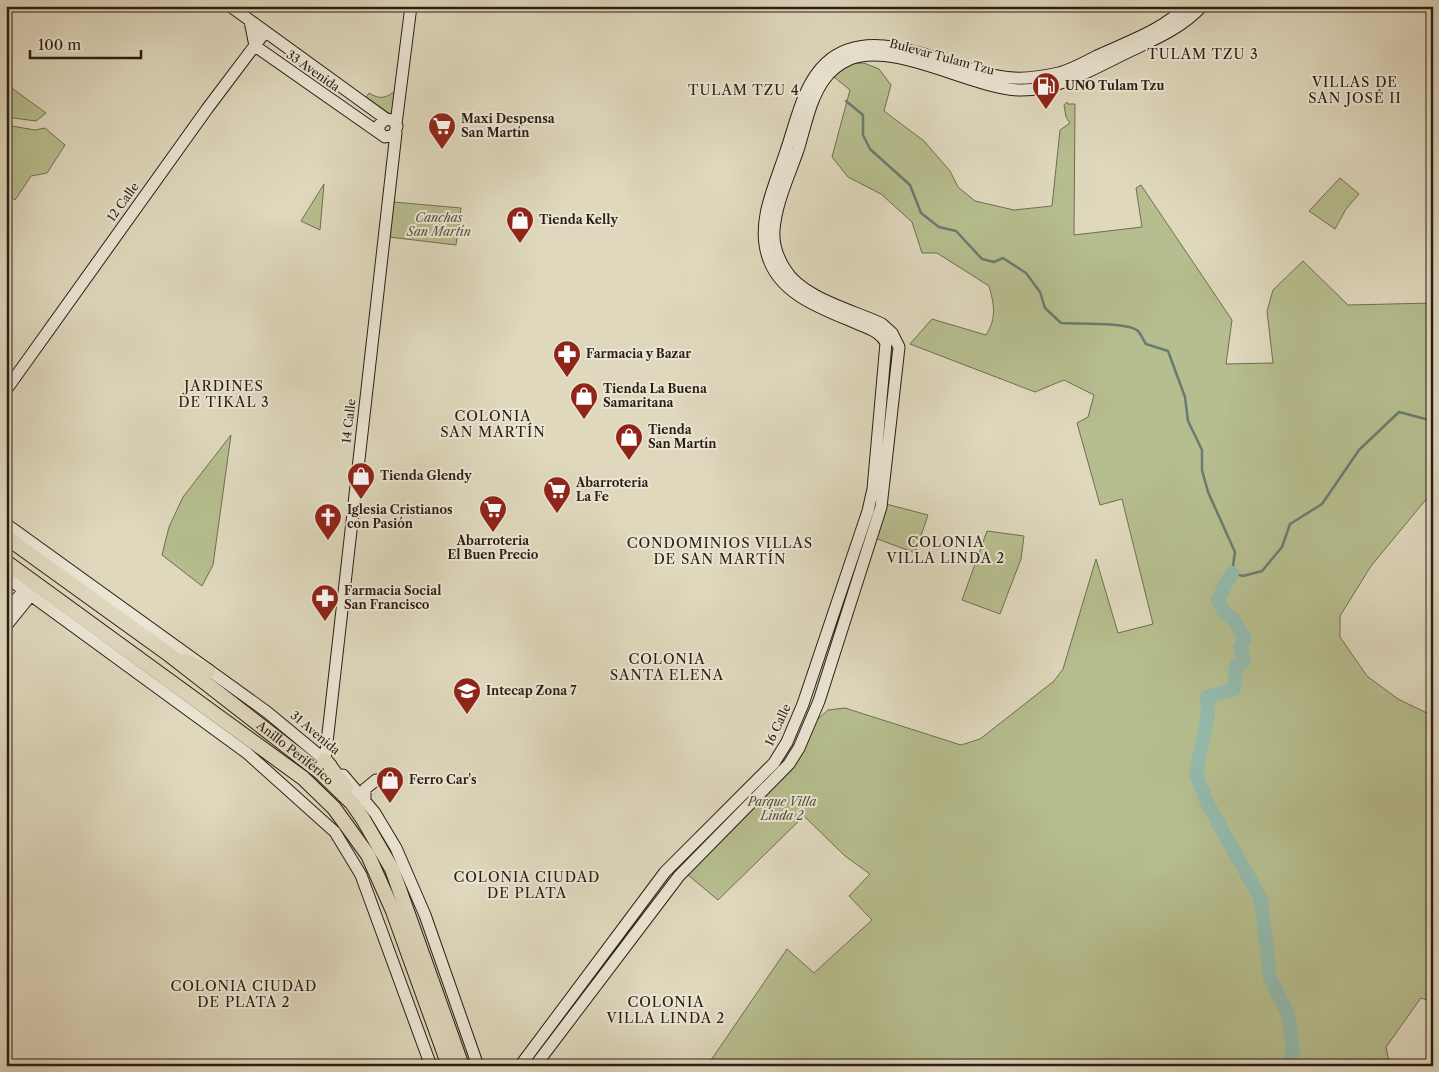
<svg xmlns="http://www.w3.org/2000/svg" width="1439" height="1072" viewBox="0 0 1439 1072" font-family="'Libre Caslon Text',serif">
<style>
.green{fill:#b6bd8e;stroke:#716d51}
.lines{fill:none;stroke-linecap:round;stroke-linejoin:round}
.stream{stroke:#6a7b70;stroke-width:2.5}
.river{stroke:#94baad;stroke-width:14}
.secondary-casing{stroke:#2c1d14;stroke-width:13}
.highway-casing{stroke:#2c1d14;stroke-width:16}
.secondary{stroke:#eae6d4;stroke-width:11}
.highway{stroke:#dfd8bd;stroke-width:14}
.labels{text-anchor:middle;stroke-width:4;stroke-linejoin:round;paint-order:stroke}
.street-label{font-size:12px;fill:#2c1d14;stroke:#eae6d4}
.poi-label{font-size:12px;font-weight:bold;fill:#2c1d14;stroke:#eae6d4;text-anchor:start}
.park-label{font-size:12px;font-style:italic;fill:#554d39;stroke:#eae6d4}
.neighbourhood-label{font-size:14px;letter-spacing:1px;fill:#2c1d14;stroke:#eae6d4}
</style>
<rect width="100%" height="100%" fill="#dfd8bd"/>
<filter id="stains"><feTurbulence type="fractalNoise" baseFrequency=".004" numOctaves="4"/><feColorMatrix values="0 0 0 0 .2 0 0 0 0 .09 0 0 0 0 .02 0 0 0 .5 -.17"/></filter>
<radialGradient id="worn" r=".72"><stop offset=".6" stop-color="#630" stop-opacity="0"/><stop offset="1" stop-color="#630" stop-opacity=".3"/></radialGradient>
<path class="green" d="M864 63 879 69 891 85 884 111 924 141 950 171 958 187 975 201 1014 210 1052 206 1060 130 1070 123 1066 117 1064 105 1067 102 1068 104H1075L1074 235 1142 227 1136 188 1141 185 1232 320 1226 364 1273 363 1267 311 1273 290 1303 261 1348 305 1433 303V491L1371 566 1340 616V637L1367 676 1398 699 1433 716V1002L1421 998 1386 1047 1390 1066H707L787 949 814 973 872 920 849 896 870 874 845 856 804 816 718 900 688 875 782 778 808 728 828 710 845 708 961 745 980 739 1054 681 1063 669 1096 559 1118 633 1153 624 1122 499 1100 505 1077 423 1088 417 1094 395 1064 380 1035 392 910 344 932 319 986 335C997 318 994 304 989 286L937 253H922L912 222 881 194 848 177 832 157 850 90 834 77 844 64Z
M6 84 46 113 36 121 6 117Z
M396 90 392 115 366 97 369 93C380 100 387 98 396 90Z
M6 125 35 130 45 128 65 145 47 173 31 176 15 200 11 197V181L6 161Z
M1340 178 1359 194 1346 209 1335 229 1309 211Z
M324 184 320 230 301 221Z
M393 202 461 208 456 245 389 237Z
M231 435 213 565 202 586 162 555 169 527 183 497Z
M886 504 928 515 915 553 875 538Z
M987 531 1024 536 1021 559 1000 614 962 600Z"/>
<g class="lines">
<path class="stream" d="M846 101 863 115V135L870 149 910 185 921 213 939 227 956 231 982 259 994 262 1003 258 1026 273 1040 292 1045 308 1061 323C1077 324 1129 322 1138 331 1141 334 1143 340 1146 344L1168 351 1185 397 1188 421 1202 450V470L1208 492 1235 552 1232 573 1243 576 1262 571 1282 547 1290 524 1322 504 1359 450 1399 412 1433 421"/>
<path class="river" d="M1232 573 1218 599 1224 612 1234 620 1245 639 1240 648 1244 661 1236 665 1234 689 1207 697 1208 714 1196 774 1207 803 1261 899 1270 978 1288 1014 1293 1049 1289 1066"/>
<g class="secondary-casing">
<path id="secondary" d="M230 6 386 119
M250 21 255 46 385 137 394 135 397 126 392 120 386 119 379 125V131
M396 124 411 6
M6 390 207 109 265 32
M6 524 267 712 331 765
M6 577 247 753 335 832 361 875 431 1066
M6 612 24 590
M6 626 31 595
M325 760 396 133
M343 775 375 813 396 848 425 915 478 1066
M365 802V789L376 780
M520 1066 665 872 774 763 787 742 803 704 868 511 873 489 886 343C880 331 867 328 856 323 823 309 780 295 768 257 756 222 775 185 786 151 796 122 803 84 826 63 876 17 958 76 1014 78 1029 79 1045 76 1059 73 1073 69 1085 62 1097 56 1127 42 1163 30 1186 6
M535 1066 679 876 789 764 799 748 819 701 881 507 899 347 892 333 882 324C853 310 802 298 785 269 778 258 773 244 774 230 776 203 789 176 798 150 805 128 810 99 824 80 830 71 841 63 850 59 894 41 971 88 1019 90 1056 91 1089 71 1122 55 1150 41 1180 30 1202 6"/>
</g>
<g class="highway-casing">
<g id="highway">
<path id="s1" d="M6 537 167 653 320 772 352 803 363 819 392 869 462 1066"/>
<path d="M6 562 303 778 334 808 368 855 393 911 449 1066"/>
<path d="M186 661 208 671"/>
<path d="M325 760 346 788"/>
</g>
</g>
<use href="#secondary" class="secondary"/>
<use href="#highway" class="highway"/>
</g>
<defs>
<g id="fuel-pin" transform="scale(1.4375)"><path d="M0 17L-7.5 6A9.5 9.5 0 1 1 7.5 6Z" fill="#8f2418" stroke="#eae6d4"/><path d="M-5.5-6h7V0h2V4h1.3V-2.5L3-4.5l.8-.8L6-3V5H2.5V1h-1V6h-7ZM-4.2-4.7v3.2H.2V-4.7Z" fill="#fff"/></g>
<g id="supermarket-pin" transform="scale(1.4375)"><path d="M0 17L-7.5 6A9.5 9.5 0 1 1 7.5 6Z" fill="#8f2418" stroke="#eae6d4"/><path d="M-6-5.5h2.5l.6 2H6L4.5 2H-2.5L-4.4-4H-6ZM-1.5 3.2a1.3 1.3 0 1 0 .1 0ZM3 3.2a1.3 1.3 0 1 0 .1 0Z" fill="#fff"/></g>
<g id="shop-pin" transform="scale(1.4375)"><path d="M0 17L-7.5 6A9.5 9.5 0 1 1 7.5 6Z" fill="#8f2418" stroke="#eae6d4"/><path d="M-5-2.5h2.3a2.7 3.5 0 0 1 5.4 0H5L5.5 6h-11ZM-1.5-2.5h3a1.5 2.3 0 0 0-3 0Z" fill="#fff"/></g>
<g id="pharmacy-pin" transform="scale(1.4375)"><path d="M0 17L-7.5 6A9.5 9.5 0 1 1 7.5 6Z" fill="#8f2418" stroke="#eae6d4"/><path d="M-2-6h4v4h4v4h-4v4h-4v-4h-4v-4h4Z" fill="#fff"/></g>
<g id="church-pin" transform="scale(1.4375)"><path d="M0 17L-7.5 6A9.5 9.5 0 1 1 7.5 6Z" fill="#8f2418" stroke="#eae6d4"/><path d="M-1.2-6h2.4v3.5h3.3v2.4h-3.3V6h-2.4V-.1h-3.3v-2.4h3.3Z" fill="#fff"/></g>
<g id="university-pin" transform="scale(1.4375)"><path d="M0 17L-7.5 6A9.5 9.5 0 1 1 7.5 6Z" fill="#8f2418" stroke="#eae6d4"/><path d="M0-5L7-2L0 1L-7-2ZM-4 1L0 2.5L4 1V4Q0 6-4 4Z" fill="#fff"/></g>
</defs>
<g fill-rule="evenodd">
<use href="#fuel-pin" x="1046" y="86"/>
<use href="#supermarket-pin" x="442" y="126"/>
<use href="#shop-pin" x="520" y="220"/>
<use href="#pharmacy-pin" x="567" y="354"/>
<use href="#shop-pin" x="584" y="396"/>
<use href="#shop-pin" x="629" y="437"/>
<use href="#shop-pin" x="361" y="476"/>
<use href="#supermarket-pin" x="557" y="490"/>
<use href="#supermarket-pin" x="493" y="509"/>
<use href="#church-pin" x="328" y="517"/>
<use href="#pharmacy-pin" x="325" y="598"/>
<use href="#university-pin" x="467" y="691"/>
<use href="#shop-pin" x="390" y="780"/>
</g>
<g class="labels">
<g class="street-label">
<text transform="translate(942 57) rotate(15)" y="4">Bulevar Tulam Tzu</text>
<text transform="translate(313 71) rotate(35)" y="4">33 Avenida</text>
<text transform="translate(123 202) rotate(-54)" y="4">12 Calle</text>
<text transform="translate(349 421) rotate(-83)" y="4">14 Calle</text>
<text transform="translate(778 725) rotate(-65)" y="4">16 Calle</text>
<text transform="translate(315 733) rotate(40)" y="4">31 Avenida</text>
<text dy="4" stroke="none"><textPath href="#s1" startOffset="361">Anillo Periférico</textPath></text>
</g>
<g class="poi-label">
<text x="1065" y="90">UNO Tulam Tzu</text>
<text x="461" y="123">Maxi Despensa<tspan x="461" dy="14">San Martín</tspan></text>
<text x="539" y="224">Tienda Kelly</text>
<text x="586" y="358">Farmacia y Bazar</text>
<text x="603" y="393">Tienda La Buena<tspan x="603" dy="14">Samaritana</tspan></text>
<text x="648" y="434">Tienda<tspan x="648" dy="14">San Martín</tspan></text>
<text x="380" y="480">Tienda Glendy</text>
<text x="576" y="487">Abarroteria<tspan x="576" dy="14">La Fe</tspan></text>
<text x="347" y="514">Iglesia Cristianos<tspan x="347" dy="14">con Pasión</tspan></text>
<text x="493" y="545" text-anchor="middle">Abarroteria<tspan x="493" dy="14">El Buen Precio</tspan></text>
<text x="344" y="595">Farmacia Social<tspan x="344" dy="14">San Francisco</tspan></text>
<text x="486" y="695">Intecap Zona 7</text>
<text x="409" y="784">Ferro Car's</text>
</g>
<g class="park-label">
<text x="439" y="222">Canchas<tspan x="439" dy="14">San Martín</tspan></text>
<text x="782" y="806">Parque Villa<tspan x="782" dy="14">Linda 2</tspan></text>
</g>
<g class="neighbourhood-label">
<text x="1203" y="59">TULAM TZU 3</text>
<text x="1355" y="87">VILLAS DE<tspan x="1355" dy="16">SAN JOSÉ II</tspan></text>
<text x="744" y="95">TULAM TZU 4</text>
<text x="224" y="391">JARDINES<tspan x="224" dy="16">DE TIKAL 3</tspan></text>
<text x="493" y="421">COLONIA<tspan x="493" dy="16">SAN MARTÍN</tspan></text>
<text x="946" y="547">COLONIA<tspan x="946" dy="16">VILLA LINDA 2</tspan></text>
<text x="720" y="548">CONDOMINIOS VILLAS<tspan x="720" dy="16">DE SAN MARTÍN</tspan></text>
<text x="667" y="664">COLONIA<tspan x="667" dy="16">SANTA ELENA</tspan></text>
<text x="527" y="882">COLONIA CIUDAD<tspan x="527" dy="16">DE PLATA</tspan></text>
<text x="244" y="991">COLONIA CIUDAD<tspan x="244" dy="16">DE PLATA 2</tspan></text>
<text x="666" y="1007">COLONIA<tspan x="666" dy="16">VILLA LINDA 2</tspan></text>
</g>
</g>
<rect width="1439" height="1072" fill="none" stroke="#dfd8bd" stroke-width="25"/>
<rect x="8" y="8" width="1424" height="1057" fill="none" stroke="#2c1d14" stroke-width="2.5"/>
<rect x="12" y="12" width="1414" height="1047" fill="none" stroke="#2c1d14"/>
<path d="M30 50v8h111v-8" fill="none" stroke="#2c1d14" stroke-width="2.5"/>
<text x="38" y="50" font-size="15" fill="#2c1d14" stroke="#eae6d4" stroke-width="4" paint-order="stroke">100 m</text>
<rect width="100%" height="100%" filter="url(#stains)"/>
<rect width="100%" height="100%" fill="url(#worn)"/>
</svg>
